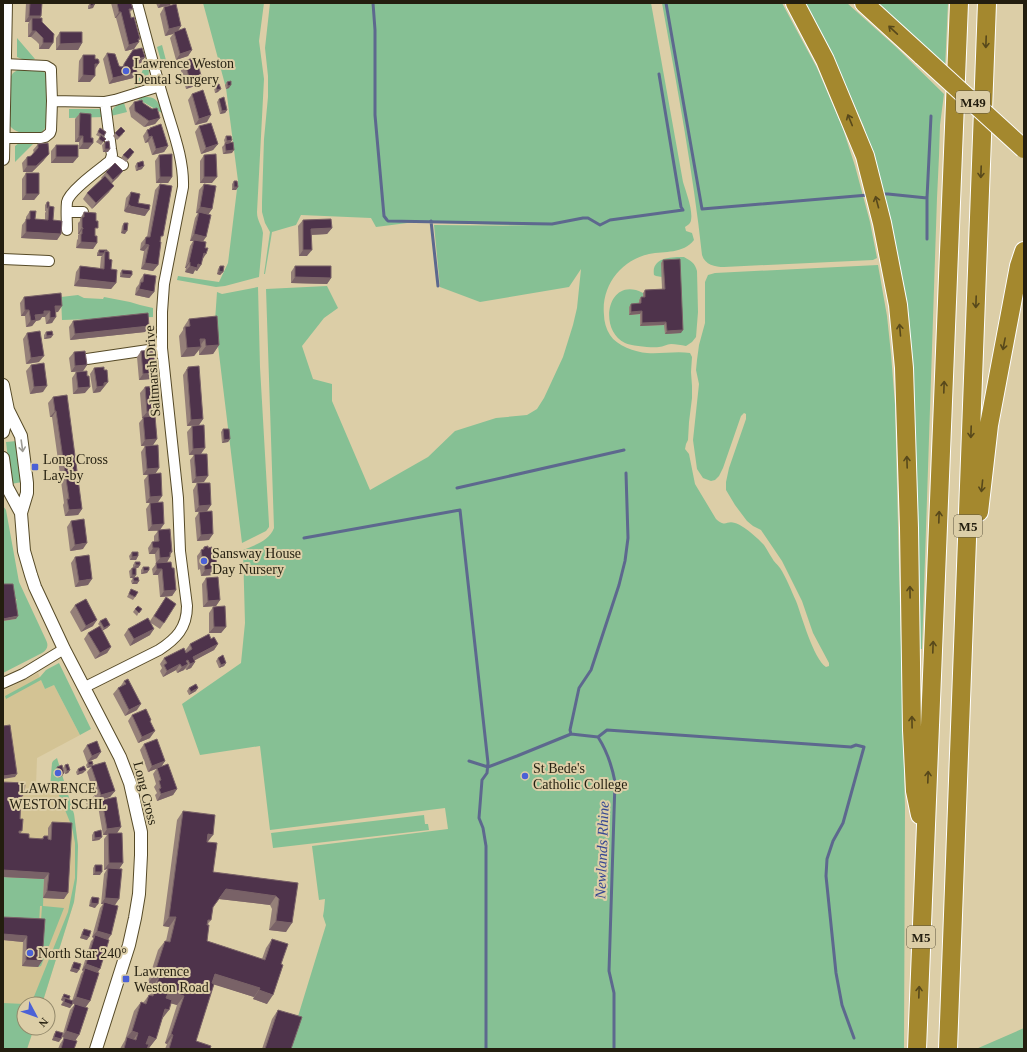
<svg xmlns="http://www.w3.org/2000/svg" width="1027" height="1052" viewBox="0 0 1027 1052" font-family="Georgia,serif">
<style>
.built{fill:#d3c394}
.green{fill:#86c094}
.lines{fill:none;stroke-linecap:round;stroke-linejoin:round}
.stream{stroke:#5d688e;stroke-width:3}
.minor-casing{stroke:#564a27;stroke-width:12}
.tertiary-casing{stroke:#564a27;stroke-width:14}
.motorway-casing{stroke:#fff;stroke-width:20}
.minor{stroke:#fff;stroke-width:10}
.tertiary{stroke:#fff;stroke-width:12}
.motorway{stroke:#a4882e;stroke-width:18}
.motorway-bridge-casing{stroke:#fff;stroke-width:20;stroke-linecap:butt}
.motorway-bridge{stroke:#a4882e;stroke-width:18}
.wall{fill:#958079}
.shaded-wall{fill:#796267}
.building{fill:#4e334b;stroke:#796267}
.oneway{stroke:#57481b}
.oneway2{stroke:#9c9a93}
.poi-dot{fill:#4b61d6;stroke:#dccea7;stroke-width:1.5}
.labels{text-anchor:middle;stroke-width:4;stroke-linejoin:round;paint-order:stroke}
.shield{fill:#dccea7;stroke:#5a533d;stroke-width:1}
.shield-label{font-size:13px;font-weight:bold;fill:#231e0f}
.poi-label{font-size:14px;fill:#231e0f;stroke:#dccea7;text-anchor:start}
.street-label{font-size:14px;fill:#231e0f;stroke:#dccea7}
.water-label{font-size:15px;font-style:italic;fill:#374792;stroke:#dccea7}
</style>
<rect width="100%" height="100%" fill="#dccea7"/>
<path class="built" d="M38 673 45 689 54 685 80 735 37 758 36 786 56 788 74 814 78 846 77 879 74 902 42 1004H24V1028H34L27 1049H3V691Z"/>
<path class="green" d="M203 3H264L259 41 264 79 257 212C257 221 262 225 263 233L259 277 225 286 216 287 177 280 178 276 219 282 228 263 238 181 226 88Z
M270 3H651L683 182C686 192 693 210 691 220 691 223 688 225 685 227L686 231 692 233 694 240C683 254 665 251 649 254 621 260 601 286 604 315 604 321 606 329 610 335 617 346 635 352 647 353 661 354 676 351 690 353L692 357 691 372 692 386V398L689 422 688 440 686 444 685 449 689 454 695 484 716 519C726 528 726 520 735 523 743 525 759 539 764 545 767 549 769 554 772 558 774 562 777 564 780 568 786 577 791 590 796 601 802 616 813 658 826 667L829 666V663L813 633 802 601 782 561 761 530 753 526 747 521 735 505 726 490V482L729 468 746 419V414L744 413 741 416 723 468 719 476 715 480 711 481 703 478 697 469 693 440 699 384 696 370 697 360 699 345 705 323V282L708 275 715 273 878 265 887 316 891 354 895 405 905 808 904 1049H288L326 925 323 916 324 910 325 899 319 900 312 846 448 829 445 808 270 830 260 746 200 755 182 704 241 663 245 623 243 550C255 545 269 541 274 528L266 289 327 286 338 308 324 318 302 346 313 379 332 384V401L370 490 428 457 455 431 496 418 527 415 537 409 544 398 563 357 573 325 577 308 581 269 569 287 480 302 440 287 434 225 534 226 415 222 376 227 371 218 301 215 296 225 272 232 265 274H264L270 232 265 223 262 212V202L264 139 268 97V76L265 48Z
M662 3H782L817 68 843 129 855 166 870 222 877 258 873 260 724 267C715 267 705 265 702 255 693 171 677 87 662 3Z
M803 3H847L896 47 944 94 940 125 939 156 937 198 922 649H920L913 376 909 317 903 284 893 232 881 186 864 127 848 90 824 39Z
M874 3H948L945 69Z
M17 38 35 59C29 61 23 60 17 57Z
M162 45 168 68 165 69 163 68 157 47Z
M147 61C151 75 149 82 135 87Z
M19 69 42 70 47 75 48 77 46 127 41 133C30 134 17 135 10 126V78L13 73Z
M142 97C157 96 158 101 162 113L138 99Z
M124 103 127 112 111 116C111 108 116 105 124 103Z
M69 109H99L103 110 105 117 69 118Z
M19 143H34L15 162V146Z
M684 257C691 261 695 263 697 271L698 312 696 337 692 342 686 346C681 345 676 344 671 344 667 344 663 347 659 347 652 348 632 346 625 343 597 329 608 275 643 293V300L639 306 629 307V315L640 314V326L664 325 661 263 662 277 656 276 654 275C651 257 672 257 684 257Z
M258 287 260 367 269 524V527L266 531 242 543 215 321 217 292 222 294Z
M78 295 84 298 103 299 104 297 130 302 140 305 153 308V317L62 320 61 297Z
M17 441 22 482 11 484 6 442Z
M3 506 6 510 19 582 46 640C49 646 47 650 42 653L3 673V621L16 619 13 601 17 600 16 599 13 600 3 587Z
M59 663 91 729 80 735 54 685 45 689 41 680 6 699 5 696 40 677 46 670Z
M57 758 74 814 78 846 77 879 74 902 42 1004H31L68 912 75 878V843L72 827 56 788H50L52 763 53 761Z
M424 815 425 824H428L429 830 273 848 271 833Z
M3 877 44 879 43 906 64 908 41 966 38 967 42 906H40L39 925 3 923Z
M3 1003 24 1004V1028H34L27 1049H3Z
M1024 1028V1049H976Z"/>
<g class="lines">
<path class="stream" d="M373 3 375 30V115L384 216 387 220 388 221 552 224 583 218H588L600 225 610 220 683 210 681 207 659 74
M666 3 702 209 868 195
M882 194H888L927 198 931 116
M431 221 438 286
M927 239V198
M457 488 624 450
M304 538 460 510 488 763 487 773 482 780 479 818 483 828 486 846V1049
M598 737 607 730 851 747 856 745 864 747 843 823 833 841 827 859 826 876 836 973 842 1005 854 1038
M469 761 488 767 517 756 571 734
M614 1049V993L609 971 615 782C612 766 607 751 598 737L571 734 570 730 579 688 591 670 619 585 625 561 628 538 626 473"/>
<g class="minor-casing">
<path id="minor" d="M52 101 105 102 115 100 160 86
M3 138H41L45 137 50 133 51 130 52 101 51 72V69L46 66 4 64
M111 159 123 165
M67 212H83
M67 230C67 221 66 211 67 202 69 191 100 169 110 161L112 155 111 149 105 102
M3 259 49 261
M87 359 162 348
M3 683 23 674 64 649
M85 687 159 650C176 639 187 628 187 606L180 551 178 498 162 348V312L164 284 183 187C184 158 172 129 164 101 154 68 146 36 137 3"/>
</g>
<g class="tertiary-casing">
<path id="tertiary" d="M3 159 6 3
M3 385 8 410 21 436 27 483V493L21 513 24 551 31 575 35 587 64 649 120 757 130 783 141 832V855L139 894 135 918 129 945 96 1049
M3 432 8 410
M3 458 7 487 21 513"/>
</g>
<g class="motorway-casing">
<path id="motorway" d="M795 3 825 60 865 156 882 223 898 305 904 368 909 528 912 730 915 791 920 815
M864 3 922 56
M979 512 989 425 1019 266 1024 251
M917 1049 959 3
M948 1049 987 3"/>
</g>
<use href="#minor" class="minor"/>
<use href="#tertiary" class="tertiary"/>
<use href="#motorway" class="motorway"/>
<g class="motorway-bridge-casing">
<path id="motorway-bridge" d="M922 56 1024 149"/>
</g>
<use href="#motorway-bridge" class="motorway-bridge"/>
</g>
<path class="wall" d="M26 3H42L41 16 40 18 49 49H39V44L36 41 31 37H28V24L29 22H25Z
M90 3H94L93 8 88 9V6Z
M111 3H131L133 9 130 12 138 41 134 49 125 51 116 18H115Z
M156 3H171L170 5 158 8Z
M164 7 181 26 178 31 192 50 188 56 176 60 170 38 173 34 165 36 160 14Z
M60 32 82 43 78 50H56V38Z
M133 50 145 57 141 63 137 64 135 67 133 78 109 84 103 59 107 53 119 66 121 67H122Z
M83 55 95 59V69L90 82H78L79 61Z
M184 61 198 85 186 89 180 67Z
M227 82 229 88 226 89 225 85Z
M216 85 218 92 215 93 214 88Z
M192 94 207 122 195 125 188 100Z
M219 99 227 110 225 113 220 114 217 102Z
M134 102 143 103 160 118 155 124 144 127 131 117 129 108Z
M80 113 93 143 88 149H79V142H75V119Z
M199 126 218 144 213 150 201 154 195 132Z
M100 128 106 132 103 137 106 139 101 145 96 142 100 137 96 135Z
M150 128 168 146 164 152 152 155 148 142 145 143 143 136 147 130 149 129Z
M115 133 123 134 117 140 113 136Z
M226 136 232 140 230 143 232 153 223 154 222 147 225 144 224 140Z
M105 142 108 152H103L102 145Z
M38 144 44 160 32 172H23L22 163 27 157 31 156 34 153 33 150Z
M56 145 73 163H51V151Z
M123 155H132L126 162 121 158Z
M159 155 172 177 168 183H156L155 161Z
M204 155 212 183H200V161Z
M137 163 142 169 136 171 135 166Z
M123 171 118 177 111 183 109 192 92 209 83 199 87 193 102 179 101 178 106 172Z
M26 173 39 194 34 200H22V179Z
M234 181 238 187 236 190H232V184Z
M160 184V239L158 265 153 271 141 269 144 251 140 250 141 243 146 237H147L155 190Z
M204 184 212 209 208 214 203 242 202 260 201 265 197 271 195 270 193 274 185 272 186 268H185L190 246 193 241H190L195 218 198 213H196L199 190Z
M131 192 138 203 145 216 125 212H126L124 211 126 198Z
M47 202 53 220 61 234 57 240 21 238 22 225 26 220V217L30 211 35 219 45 220V213L46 211H45V205Z
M84 212 95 232V236L97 243 93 249 76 248 77 240 78 239V235L79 234H78V223L80 221V219Z
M303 220 332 228 327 234 312 235 307 256H299L298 226Z
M124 223 125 234 121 233 122 226Z
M99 250H107L111 269 116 283 111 289 74 286 76 272 80 266 100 268 101 257 102 256H97V253Z
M663 260 681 333 665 334 664 325 640 326V314L629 315V307L631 304 639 303V300L641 297H643V293L645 290 662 289 661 263Z
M220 266 223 272 220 275 217 274 218 269Z
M295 266 331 278 327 284 291 283V272Z
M122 270 130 278 120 277V273Z
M144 274 154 292 149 298 135 295 136 288 139 284 140 280Z
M24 297 58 312H56L52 323 46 324 45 317H42L40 320 36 321 32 326 26 327 25 316H21L20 303Z
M189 319 219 345 213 354 199 355V350L194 356 181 357 179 336 183 330V328Z
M73 321 149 326 145 332 70 340 69 327Z
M46 332 51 338 44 339V335Z
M27 333 39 362 26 364 23 339Z
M141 351 155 373 151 379 139 380 137 357Z
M74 352 87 365 83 371 71 372 69 358Z
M31 365 43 392 30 394 26 371Z
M188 367 203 419 199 425 187 426 183 375Z
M94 368 104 370 108 382 100 392 93 393 90 374Z
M76 372 85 393 73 394 72 378Z
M145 387 159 411 155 416 157 439 153 445 141 446 139 423 143 418H142L140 393Z
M53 397 82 509 78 515 65 516 63 505 64 503 52 417H50L48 403Z
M192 426 201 454 204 482 192 483 190 460 194 455H189L187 432Z
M223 429 230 439 228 442 222 443 221 432Z
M145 446 159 468 155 474 162 496 158 502 160 530 170 555 167 562 172 568 176 590 172 596 160 597 158 575H153L152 569 156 564 155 554H149L148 548 152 542H154V536L158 531H148L146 509 150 503H146L144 480 148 475H143L141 452Z
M197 483 211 505 207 511 195 512 193 490Z
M199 512 209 540 197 541 195 518Z
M71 521 83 549 70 551 67 527Z
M204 547 208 548 212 551 213 575 201 576 200 569 198 570 197 556Z
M132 552 138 556 136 560H130L129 556Z
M75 557 88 585 75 587 71 563Z
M135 562 140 565 138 568H136V575L134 578 139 581 137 584H132L131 581 133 578H130L129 571 132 568H133V565Z
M143 567 149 570 147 573 141 574V570Z
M206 578 220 600 216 606 203 607 202 584Z
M131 589 135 597 133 600 127 597Z
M166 597 164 623 160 629 151 623 150 635 130 646 124 635 128 629 150 621Z
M75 605 93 626 81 632 70 612Z
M213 607 226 627 221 633H209V613Z
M135 609 139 612 137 616 133 612Z
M100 621 110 625 107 628 102 630 111 647 107 653 95 659 84 639 88 633 100 626 98 624Z
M211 639 218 644 214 650 194 660 195 662 191 668 186 670 185 668 184 670 177 673 176 670 163 677 160 671 162 668 160 664 164 658 186 653 185 651 190 644Z
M218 658 226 663 224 666 219 668 216 661Z
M124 681 137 710 125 716 113 694 118 688 120 687Z
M189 688 196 691 189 695 187 691Z
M132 715 150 722V738L138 743 128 721Z
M144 744 165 761 161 767 148 772 140 750Z
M87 745 97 758 87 762 83 751Z
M88 762 93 764 92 766 115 791 110 797 96 801 87 772 91 767 87 768 86 765Z
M65 765 70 770 68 773 65 774 63 768Z
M57 767 64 773 62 776 58 778 55 770Z
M157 768 177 789 173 795 157 801 155 795 157 793 154 787 156 784 153 774Z
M78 769 83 773 77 775 76 772Z
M3 782 24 794 21 798 20 819 21 833 29 838 41 839 44 836H48V828L52 822 64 899 43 898 44 879 3 877Z
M88 799 94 806 87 808 86 802Z
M102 800 121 827 117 833 123 863 119 869 115 905 108 939 98 972 90 1001 85 1008 75 1041 74 1049H58L60 1044 64 1038 62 1037 70 1010 75 1004 85 1007 73 1003 70 1008 61 1005 63 1001 61 1000 62 997 64 994 69 1000 72 1001 81 974 83 971 82 970 91 941 94 938 92 937 100 908 103 904H101L104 874 107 869 104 870V839L107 835H103L98 806Z
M183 811 207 842 213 872 298 883 286 932 269 930 272 909 270 905 219 899 212 907 211 920 208 924 207 941 262 959 266 948 272 939 267 1004 253 999 254 997 214 984 196 1041 210 1049H165L167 1044 165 1043 177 1005 171 1003 162 1019 156 1039 149 1048 148 1047 147 1049H120L121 1047 125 1040 134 1011 141 1002 143 1003 149 995H150L153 986 147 985 158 950 165 941H166L169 927 163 926 177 820Z
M94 832 102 837 99 840 92 841V835Z
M95 865 100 875H93V868Z
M92 897 95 908 89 906 90 900Z
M3 917 45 919 42 961 38 967 22 966 23 942 3 940Z
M84 929 87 940 80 938 82 932Z
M74 962 77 973 70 971 72 965Z
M278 1010 291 1049H262L272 1019Z
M56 1031 59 1042 52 1040 54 1034Z"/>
<path class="shaded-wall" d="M161 3H171L170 5 158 8Z
M95 4 93 8 88 9 91 6Z
M119 12H121L116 18H115Z
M29 16H41L37 22 32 18 29 22H25Z
M181 26 177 32H174L173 34 165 36 169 29Z
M32 31H36L31 37H28Z
M138 39H140L137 43 139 42 134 49 125 51 129 45Z
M43 43H53L49 49H39Z
M82 43 78 50H56L60 44Z
M192 50 188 56 176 60 180 54Z
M145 57 141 63 137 64 141 58Z
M99 63 95 69V64Z
M137 72 133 78 109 84 113 78Z
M83 75 95 76 90 82H78Z
M202 79 198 85 186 89 191 83Z
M231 85 229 88 226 89 228 86Z
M221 89 218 92 215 93 217 90Z
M227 110 225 113 220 114 222 111Z
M211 115 207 122 195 125 199 119Z
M160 118 155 124 144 127 149 121Z
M79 136H83L79 142H75Z
M152 136 148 142 145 143 149 137Z
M232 140 230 143 224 144 227 141Z
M83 143H93L88 149H79Z
M218 144 213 150 201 154 206 148Z
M168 146 164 152 152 155 156 149Z
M105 149H110L108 152H103Z
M234 150 232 153 223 154 226 151Z
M49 154 44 160 32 172H23L27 166Z
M56 157H78L73 163H51Z
M144 166 142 169 136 171 138 168Z
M123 171 118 177 109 186 113 180Z
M160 177H172L168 183H156Z
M204 177H217L212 183H200Z
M114 186 109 192 92 209 96 203Z
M234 187H238L236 190H232Z
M26 194H39L34 200H22Z
M128 205H130L126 212 124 211Z
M130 206 149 210 145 216 125 212Z
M200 207 212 209 208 215 196 213Z
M82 227 83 228 79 234H78Z
M332 228 327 234 307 235 311 229Z
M123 230 127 231 125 234 121 233Z
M26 232 61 234 57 240 21 238Z
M194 234 206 237 202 243 194 240 193 241H190Z
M81 242 97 243 93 249 76 248Z
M145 244 149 245 144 251 140 250Z
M303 250H312L307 256H299Z
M99 253H104L102 256H97Z
M204 253 206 254 202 260Z
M189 262H190L186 268H185Z
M145 263 158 265 153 271 141 269Z
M198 264 201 265 197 271 195 270 193 274 185 272 190 266Z
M219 271 223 272 220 275 217 274Z
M122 274 132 275 130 278 120 277Z
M295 277 331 278 327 284 291 283Z
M79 279 116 283 111 289 74 286Z
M139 289 154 292 149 298 135 295Z
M55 306H62L58 312 51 313Z
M25 310H29L25 316H21Z
M44 311H50L45 317H42L40 320 36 321 32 326 26 327 35 315Z
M642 311 640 314 629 315 631 312Z
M56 317 52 323 46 324 50 318Z
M666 322 664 325 640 326 642 323Z
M149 326 145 332 70 340 75 334Z
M683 330 681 333 665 334 667 331Z
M53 335 51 338 44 339 47 336Z
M200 339H205L199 347H201L194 356 181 357 187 348Z
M219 345 213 354 199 355 206 346Z
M44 356 39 362 26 364 31 358Z
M87 365 83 371 71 372 75 366Z
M155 373 151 379 139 380 143 374Z
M108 382 100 392 93 393 97 387 104 383Z
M47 386 43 392 30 394 34 387Z
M90 387 85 393 73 394 78 388Z
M55 411H56L52 417H50Z
M159 411 154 417 142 418 147 412Z
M203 419 199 425 187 426 191 420Z
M157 439 153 445 141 446 145 440Z
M230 439 228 442 222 443 224 440Z
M205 448 201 454 189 455 193 449Z
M159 468 155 474 143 475 147 469Z
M208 476 204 482 192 483 196 477Z
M162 496 158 502 146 503 150 497Z
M211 505 207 511 195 512 199 506Z
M82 509 78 515 65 516 69 510Z
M164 524 160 530 148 531 152 525Z
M213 534 209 540 197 541 201 535Z
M87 543 83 549 70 551 75 545Z
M153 548H159L155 554H149Z
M170 552H172L168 558 170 557 166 564 156 563 160 558Z
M138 556 136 560H130L132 557Z
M136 565H140L138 568H133Z
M217 568 213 575 201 576 205 570Z
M157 569H162L158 575H153Z
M149 570 147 573 141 574 144 571Z
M132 575H136L134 578H130Z
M92 579 88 585 75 587 79 581Z
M134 581H139L137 584H132Z
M176 590 172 596 160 597 164 591Z
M220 600 216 606 203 607 208 601Z
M18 616 16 619 3 621V619Z
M97 620 93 626 81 632 86 626Z
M110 625 107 628 102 631 104 628Z
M214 627H226L221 633H209Z
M154 629 150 635 130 646 134 639Z
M218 644 214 650 190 663 193 657Z
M111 647 107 653 95 659 100 653Z
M195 662 191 668 186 670 190 664Z
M226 663 224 666 219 668 221 665Z
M180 664 176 670 163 677 167 671Z
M188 664 184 670 177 673 182 667Z
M198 688 196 691 189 695 191 692Z
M141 704 137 710 125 716 129 710Z
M155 731 150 738 138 743 142 737Z
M101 752 97 758 87 762 92 756Z
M165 761 161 767 148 772 152 766Z
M93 764 91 767 87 768 89 765Z
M70 770 68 773 65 774 67 771Z
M86 770 83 773 77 775 79 772Z
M64 773 62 776 58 778 60 775Z
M17 774 15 777 3 779V776Z
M177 789 173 795 157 801 161 794Z
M115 791 110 797 96 801 101 795Z
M21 793 24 794 20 800Z
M96 803 94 806 87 808 89 805Z
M121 827 117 833H108L107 835H103L107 829Z
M208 834 213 835 206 844Z
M102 837 99 840 92 841 95 838Z
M109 863H123L119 869 108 868 107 869 104 870Z
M3 870 49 873 44 879 3 877Z
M95 872H102L100 875H93Z
M226 889 276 896 270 905 219 899 206 916Z
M47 891 68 893 64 899 43 898Z
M105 898 119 899 115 905 104 902 103 904H101Z
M91 903 98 904 95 908 89 906Z
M169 917H176L169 927 163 926Z
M276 921 292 923 286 932 269 930Z
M97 931 111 935 107 941 95 935 94 938 92 937Z
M3 934 27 936 23 942 3 940Z
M82 935 89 937 87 940 80 938Z
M26 960 42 961 38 967 22 966Z
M86 964 100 969 96 975 85 968 83 971 82 970Z
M72 968 79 970 77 973 70 971Z
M215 974 260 988 254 997 209 983Z
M154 975 159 977 153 986 147 985Z
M259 990 273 995 267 1004 253 999Z
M169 991 184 996 177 1005 162 1001Z
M63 997 69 999 67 1002 65 998 63 1001 61 1000Z
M76 997 90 1001 85 1008 71 1003Z
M64 1002 72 1005 70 1008 61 1005Z
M165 1009 169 1010 162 1019Z
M66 1031 79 1035 75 1041 62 1037Z
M132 1031 138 1033 132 1042 127 1037 125 1040Z
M171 1034 173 1035 167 1044 165 1043Z
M149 1036 156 1039 149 1048 142 1045Z
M54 1037 61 1039 59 1042 52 1040Z"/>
<path class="building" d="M30 3H42L41 16H29Z
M90 3H94L95 4 91 6Z
M117 3H131L133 9H129L131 18 134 17 140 39H138L139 42 129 45 121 12H119Z
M176 4 181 26 169 29 164 7Z
M32 18H42V22L54 34 53 43H43V38L36 31H32Z
M185 28 192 50 180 54 174 32Z
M60 32H82V43L60 44Z
M142 48 145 57 141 58 135 67 137 72 113 78 107 53 115 54 119 66 121 67 124 66V64L133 50Z
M83 55H95V59H98L99 61V63L98 64H95V76L83 75Z
M196 57 202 79 191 83 184 61Z
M231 81V85L228 86 227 82Z
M219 84 221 89 217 90 216 85Z
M203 90 211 115 199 119 192 94Z
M224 97 227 110 222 111 219 99Z
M142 100 143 103 152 109 157 108 160 118 149 121 135 111 134 102Z
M80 113 91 114V138H93V143H83V136H79Z
M211 123 218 144 206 148 199 126Z
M161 124 168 146 156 149 152 136 149 137 147 130 150 129V128Z
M121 127 125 131 119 137 115 133Z
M100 128 106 132 104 136 98 132Z
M101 135 106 139 103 142 99 139Z
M226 136H231L232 140 227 141Z
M109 141 110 149H105V142Z
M233 142 234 150 226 151 225 144Z
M48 143 49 154 36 166H27V157L31 156 38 148V144Z
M56 145H78V157H56Z
M130 148 134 152 128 159 123 155Z
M172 154V177H160L159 155Z
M216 154 217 177H204V155Z
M143 161 144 166 138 168 137 163Z
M115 163 123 171 113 180 106 172Z
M26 173H39V194H26Z
M105 176 114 186 96 203 87 193Z
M234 181H237L238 187H234Z
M160 184 172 186 163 236H161L160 242H161L158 265 145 263 149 245 145 244 146 237H150Z
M204 184 216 186 212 209 200 207Z
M131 192 140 194 138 203 150 205 149 210 130 206V205H128Z
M47 202H49V207L48 208H47Z
M49 206 54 207 53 220 62 221 61 234 26 232V219H30V211H36L35 219 48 220Z
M84 212 96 213V221H98V228H95V236H97V243L81 242V234H82V229H83V228L82 227V217H84Z
M199 212 211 215 206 237 194 234Z
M331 219 332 228 311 229 312 250H303V220Z
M124 223H128L127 231 123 230Z
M194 240 206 242 205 248H208L206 254 204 253 201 265 198 264 197 268 190 266V262H189Z
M99 250H107V251H105L104 253H99Z
M105 251 109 252V259L112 260 111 269 117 270 116 283 79 279 80 266 104 269Z
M680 259 683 330 667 331 666 322 642 323V311L631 312V304L641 303V297H645V290L665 289 663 260Z
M220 266H224L223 272 219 271Z
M295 266H331V278L295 277Z
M122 270 132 271V275L122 274Z
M144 274 156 276 154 292 139 289 141 282H143Z
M61 293 62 306H55L56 317 50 318V311H44V314L35 315 36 320 31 321 29 310H25L24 297Z
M148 313 149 326 75 334 73 321Z
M217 316 219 345 206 346 205 339H200L201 347 187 348 185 327 190 326 189 319Z
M40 331 44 356 31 358 27 333Z
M52 331 53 335 47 336 46 332Z
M154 350 155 373 143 374 141 351Z
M85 351 87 365 75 366 74 352Z
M44 363 47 386 34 387 31 365Z
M199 366 203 419 191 420 187 369H188V367Z
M104 367V370H107L108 382 104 383V386L97 387 94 368Z
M87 371V376H89L90 387 78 388 76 372Z
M156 386V389H157L159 411 147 412 145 387Z
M67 395 82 509 69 510 67 499H69L56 411H55L53 397Z
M155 416 157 439 145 440 143 417Z
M204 425 205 448 193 449 192 426Z
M223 429H229L230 439 224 440Z
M158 445 159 468 147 469 145 446Z
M194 454H207L208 476 196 477Z
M161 473 162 496 150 497 148 474Z
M197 483H210L211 505 199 506Z
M163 502 164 524 152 525 150 503Z
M212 511 213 534 201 535 199 512Z
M84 519 87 543 75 545 71 521Z
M170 529 172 552H170V557L160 558 159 548H153L152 542 159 541 158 530Z
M208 546V548L212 547V551L215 550 217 568 205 570 204 563 203 564 201 550 204 549V547Z
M132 552H138V556L132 557Z
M89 555 92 579 79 581 75 557Z
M135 562H140V565H136Z
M171 562 172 568H174L176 590 164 591 162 569H157L156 563Z
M143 567H149V570L144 571Z
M132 568H136V575H132Z
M138 577 139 581H134L133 578Z
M218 577 220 600 208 601 206 578Z
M3 584H13L18 616 3 619Z
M131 589 138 592 135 597 129 594Z
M166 597 176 604 164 623 154 616Z
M86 599 97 620 86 626 75 605Z
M138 606 142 609 139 613 135 609Z
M225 606 226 627H214L213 607Z
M106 618 110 625 104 628 100 621Z
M148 618 154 629 134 639 128 629Z
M100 626 111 647 100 653 88 633Z
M209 634 211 639 214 637 218 644 193 657 195 662 190 664 188 660 186 661 188 664 182 667 180 664 167 671 164 665 167 663 164 658 184 648 186 653 192 649 190 644Z
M223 655 226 663 221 665 218 658Z
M128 679 141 704 129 710 118 688 126 684 124 681Z
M196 684 198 688 191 692 189 688Z
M146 709 151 720 150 721 155 731 142 737 132 715Z
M10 725 17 774 3 776V726Z
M157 739 165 761 152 766 144 744Z
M97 741 101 752 92 756 87 745Z
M92 761 93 764 89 765 88 762Z
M105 762 115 791 101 795 91 766Z
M68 764 70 770 67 771 65 765Z
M168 764 177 789 161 794 159 789 161 788 159 781 161 780 157 768Z
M62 765 64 773 60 775 57 767Z
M84 766 86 770 79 772 78 769Z
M3 782 25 783 24 794 21 793 20 819H23L22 831H19V833L29 834V838L43 839 44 836H48V839L51 840 52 822 72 823 68 893 47 891 49 873 3 870Z
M94 797 96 803 89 805 88 799Z
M116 797 121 827 107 829 102 800Z
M183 811 215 815 213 835 208 834 207 842 217 843 213 872 298 883 292 923 276 921 279 899 276 896 226 889 213 907 211 920H208L207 925H209L207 941 265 960 272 939 288 944 281 964 283 965 273 995 259 990 260 988 215 974 212 983 214 984 196 1041 211 1046 210 1049H169L173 1035 171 1034 184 996 169 991 166 998 172 1000 169 1010 165 1009 156 1039 149 1036 146 1044H149L147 1049H124L127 1037 136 1040 138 1033 132 1031 141 1002 146 1004 149 995 153 996 159 977 154 975 165 941 170 942 176 917H169Z
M101 830 102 837 95 838 94 832Z
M108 833H122L123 863H109Z
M95 865H102V872H95Z
M108 868 122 869 119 899 105 898Z
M92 897 99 898 98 904 91 903Z
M104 902 118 906 111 935 97 931Z
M3 917 45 919 42 961 26 960 27 936 3 934Z
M84 929 91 931 89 937 82 935Z
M95 935 109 940 100 969 86 964Z
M74 962 81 964 79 970 72 968Z
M85 968 99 973 90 1001 76 997Z
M64 994 70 996 69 999 63 997Z
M65 998 73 1001 72 1005 64 1002Z
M75 1004 88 1008 79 1035 66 1031Z
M278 1010 302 1017 291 1049H265Z
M56 1031 63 1033 61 1039 54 1037Z
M64 1038 77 1041 74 1049H61Z"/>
<defs><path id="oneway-shaft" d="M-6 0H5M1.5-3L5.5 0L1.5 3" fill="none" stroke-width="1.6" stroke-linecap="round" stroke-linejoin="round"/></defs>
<g class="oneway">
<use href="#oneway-shaft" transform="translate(893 30) rotate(-137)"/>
<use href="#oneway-shaft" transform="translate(986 42) rotate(92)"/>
<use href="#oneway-shaft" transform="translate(850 120) rotate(-112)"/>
<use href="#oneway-shaft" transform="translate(981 172) rotate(92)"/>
<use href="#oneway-shaft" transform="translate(877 202) rotate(-105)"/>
<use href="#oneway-shaft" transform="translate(976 302) rotate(92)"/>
<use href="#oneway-shaft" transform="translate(900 330) rotate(-95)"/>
<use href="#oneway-shaft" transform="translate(1004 344) rotate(101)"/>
<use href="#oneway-shaft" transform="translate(944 387) rotate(-88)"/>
<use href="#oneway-shaft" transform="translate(971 432) rotate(92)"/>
<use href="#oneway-shaft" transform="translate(907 462) rotate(-92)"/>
<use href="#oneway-shaft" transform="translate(982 486) rotate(96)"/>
<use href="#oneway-shaft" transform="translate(939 517) rotate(-88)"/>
<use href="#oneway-shaft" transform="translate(910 592) rotate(-91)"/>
<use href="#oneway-shaft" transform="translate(933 647) rotate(-88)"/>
<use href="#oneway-shaft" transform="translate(912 722) rotate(-91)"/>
<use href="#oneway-shaft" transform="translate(928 777) rotate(-88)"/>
<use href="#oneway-shaft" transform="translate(919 992) rotate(-88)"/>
</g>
<use class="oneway2" href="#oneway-shaft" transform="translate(22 446) rotate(82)"/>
<g class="poi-dot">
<circle cx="126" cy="71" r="4"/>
<rect x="31" y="463" width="8" height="8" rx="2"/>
<circle cx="204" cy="561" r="4"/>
<circle cx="58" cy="773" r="4"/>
<circle cx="525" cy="776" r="4"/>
<circle cx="30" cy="953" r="4"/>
<rect x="122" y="975" width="8" height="8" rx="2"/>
</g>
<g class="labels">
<g class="shield">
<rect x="956" y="91" width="34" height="22" rx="3"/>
<rect x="954" y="515" width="28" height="22" rx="3"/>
<rect x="907" y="926" width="28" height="22" rx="3"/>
</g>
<g class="shield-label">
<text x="973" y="107">M49</text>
<text x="968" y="531">M5</text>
<text x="921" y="942">M5</text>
</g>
<g class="poi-label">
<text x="134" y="68">Lawrence Weston<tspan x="134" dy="16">Dental Surgery</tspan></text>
<text x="43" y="464">Long Cross<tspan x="43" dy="16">Lay-by</tspan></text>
<text x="212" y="558">Sansway House<tspan x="212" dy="16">Day Nursery</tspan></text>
<text x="533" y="773">St Bede's<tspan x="533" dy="16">Catholic College</tspan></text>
<text x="58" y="793" text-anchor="middle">LAWRENCE<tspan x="58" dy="16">WESTON SCHL</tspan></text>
<text x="38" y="958">North Star 240°</text>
<text x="134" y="976">Lawrence<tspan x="134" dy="16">Weston Road</tspan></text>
</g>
<g class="street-label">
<text transform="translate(152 371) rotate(-94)" y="5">Saltmarsh Drive</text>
<text transform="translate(146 793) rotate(76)" y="5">Long Cross</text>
</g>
<g class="water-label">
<text transform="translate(602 850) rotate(-88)" y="5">Newlands Rhine</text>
</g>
</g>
<rect width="1027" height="1052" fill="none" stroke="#231e0f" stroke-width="8"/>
<g transform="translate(36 1016) rotate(131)"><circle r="19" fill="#dccea7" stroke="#92886a"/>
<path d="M0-3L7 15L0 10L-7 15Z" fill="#4b61d6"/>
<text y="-6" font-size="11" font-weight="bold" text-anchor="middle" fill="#231e0f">N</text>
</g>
</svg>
